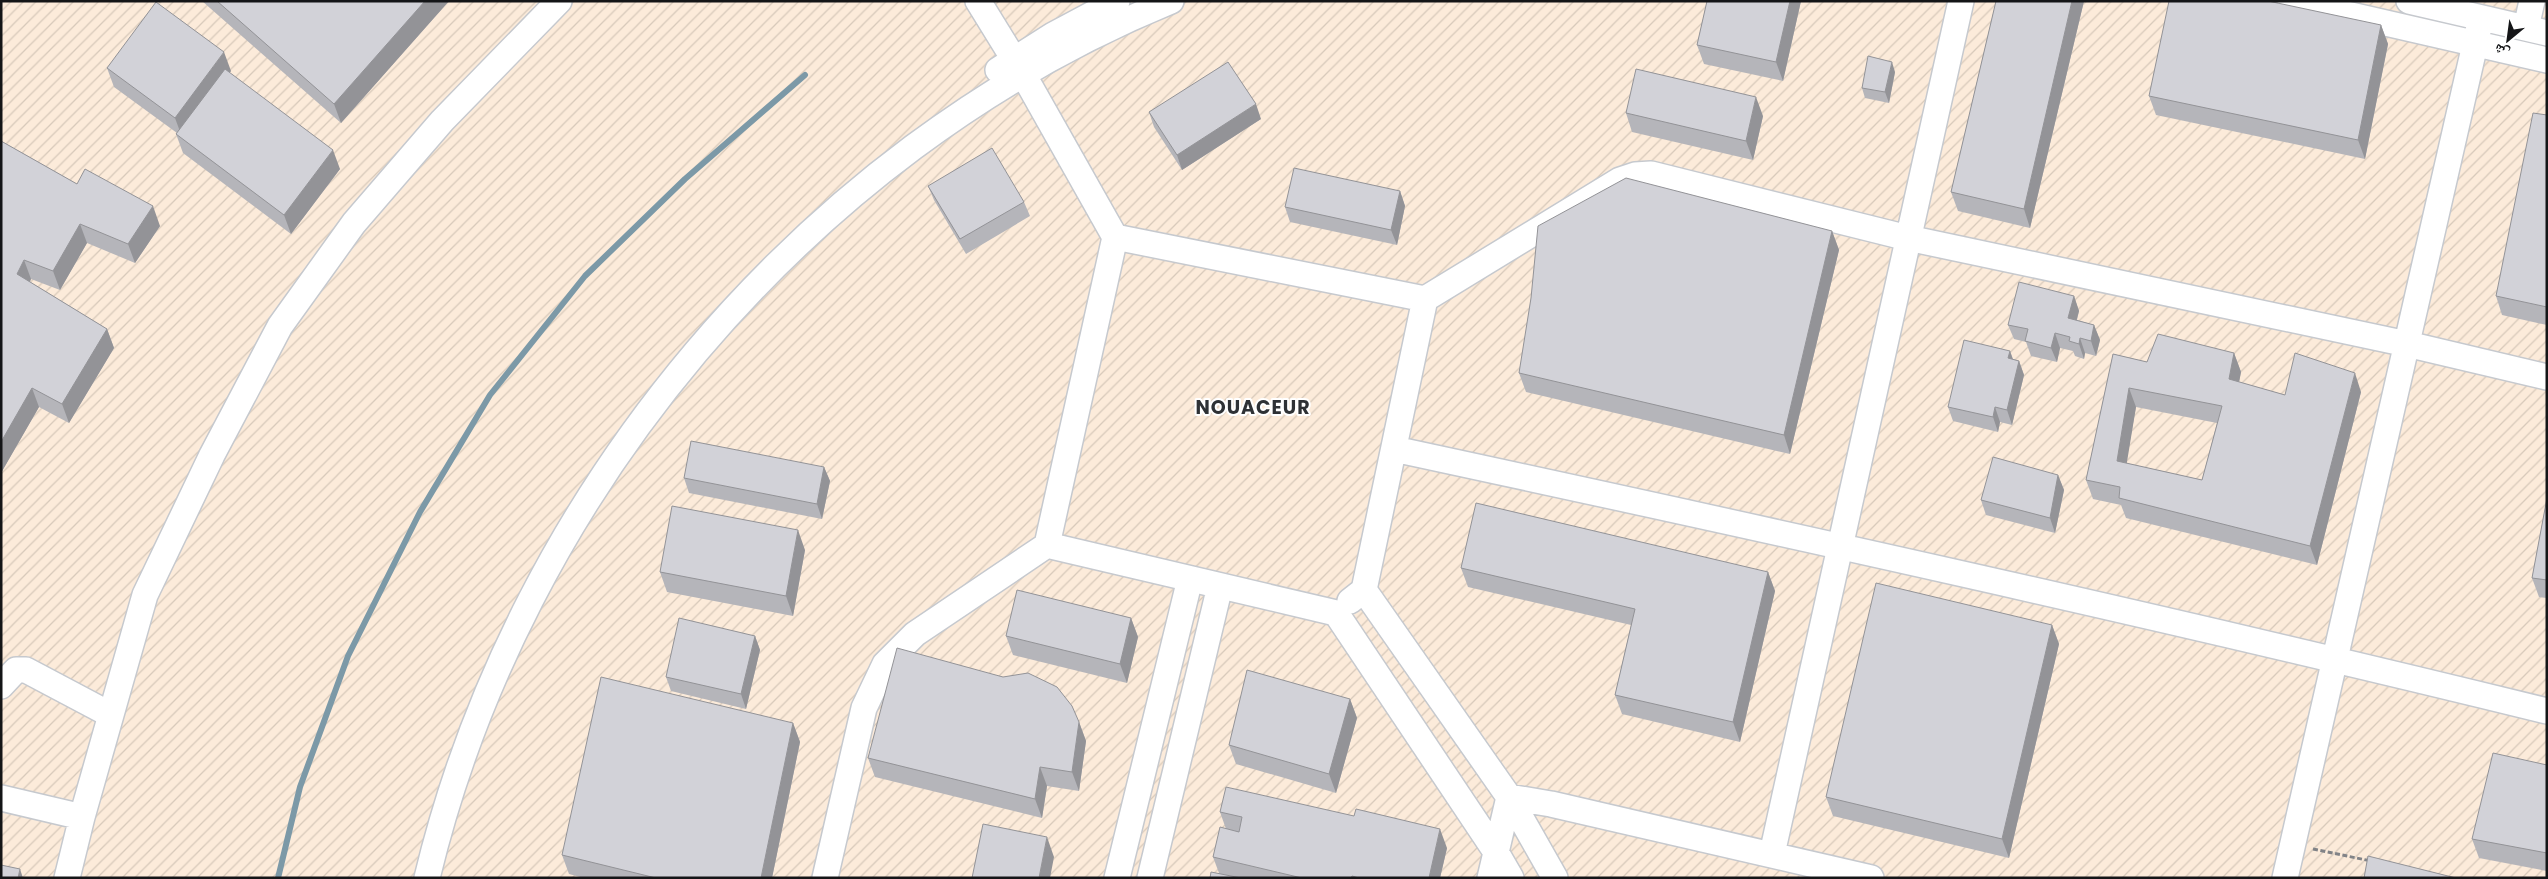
<svg xmlns="http://www.w3.org/2000/svg" width="2548" height="879" viewBox="0 0 2548 879" font-family="Poppins,'Noto Naskh Arabic',sans-serif">
<style>
.industrial{fill:url(#industrial-furrows)}
.lines{fill:none;stroke-linecap:round;stroke-linejoin:round}
.stream{stroke:#7c99a7;stroke-width:6}
.minor-casing{stroke:#c6c9ce;stroke-width:28}
.path{stroke:#818387;stroke-width:3;stroke-dasharray:5 2.5;stroke-linecap:butt}
.minor{stroke:#fff;stroke-width:25}
.wall{fill:#b5b5ba;fill-rule:evenodd}
.shaded-wall{fill:#939397}
.building{fill:#d2d2d8;stroke:#939397;fill-rule:evenodd}
.labels{text-anchor:middle;stroke-width:4;stroke-linejoin:round;paint-order:stroke}
.district-label{font-size:19px;font-weight:bold;letter-spacing:1px;fill:#2e3135;stroke:#fff}
</style>
<defs>
<pattern id="industrial-furrows" width="10" height="10" patternUnits="userSpaceOnUse" patternTransform="scale(1.25)"><rect width="10" height="10" fill="#fcebda"/><path d="M-1 1l2-2M0 10L10 0M9 11l2-2" fill="none" stroke="#d7c9ba"/></pattern>
</defs>
<rect width="100%" height="100%" fill="#f5f9fe"/>
<path class="industrial" d="M1 1H2547V878H1Z"/>
<g class="lines">
<path class="stream" d="M278 878 300 787 348 656 420 512 490 395 585 276 685 179 805 75"/>
<g class="minor-casing">
<path id="minor" d="M2290 1 2547 60
M2409 1 2547 33
M2526 28 2532 1
M998 70 1053 35 1117 1
M1115 237 1425 299 1620 180 1635 175 1651 174 1908 238 2407 344 2547 377
M1394 449C1779 532 2164 617 2547 711
M1047 545 1336 613 1496 852 1511 878
M1364 590 1509 797 1555 878
M1350 601 1364 590 1425 299
M1 686 16 670H26L111 715
M1 798 82 817
M1772 854 1961 1
M67 878 82 817 145 595 212 455 280 326 354 223 442 121 559 1
M427 878C519 494 805 151 1171 1
M825 878 864 708 885 664 915 634 1047 545 1115 237 1023 74 978 1
M1117 878 1190 579
M1150 878 1220 586
M1490 878 1509 797 1551 804 1871 878
M2285 878 2481 18"/>
</g>
<path class="path" d="M2313 849 2371 861"/>
<use href="#minor" class="minor"/>
</g>
<path class="wall" d="M202 1H449L341 123Z
M1707 1H1801L1783 81 1704 64 1697 45Z
M1996 1H2084L2030 228 1958 211 1951 192Z
M2381 25 2388 44 2365 159 2156 115 2149 96Z
M107 68 231 71 229 73 340 169 291 234 183 153 176 134 177 133 114 87Z
M1895 72 1889 103 1865 98 1862 88Z
M1149 112 1261 119 1182 170 1154 127Z
M1626 113 1763 116 1753 160 1632 132Z
M2547 115V325L2502 315 2496 296Z
M1 141 77 184 160 226 135 263 87 243 60 290 31 279 30 282 107 329 114 348 69 423 39 407 1 473Z
M928 186 1024 202 1030 216 966 254 934 200Z
M1400 191 1405 206 1397 245 1290 222 1285 207Z
M1832 231 1839 250 1790 454 1526 392 1519 373Z
M2074 296 2079 311 2077 320 2094 325 2100 340 2096 356 2085 353 2084 359 2075 356 2073 351 2060 348 2057 362 2031 356 2026 342 2014 339 2008 325Z
M2010 351 2013 359 2019 361 2024 375 2012 425 2000 422 1998 432 1953 421 1948 407Z
M2234 353 2241 372 2239 382 2285 395 2361 392 2317 565 2126 518 2121 505 2093 499 2086 480 2113 354 2147 362ZM2136 407 2217 423 2202 480 2126 463Z
M824 467 830 481 822 519 689 493 684 478Z
M2058 475 2064 490 2055 533 1986 515 1981 500Z
M2547 498V598L2539 597 2532 578Z
M805 550 793 616 667 592 660 572Z
M1461 568 1768 572 1775 591 1740 742 1622 714 1615 695 1631 625 1468 587Z
M1131 618 1138 637 1127 683 1013 655 1006 636Z
M2052 625 2059 644 2009 858 1833 816 1826 797Z
M755 636 760 650 746 709 671 691 666 677Z
M1350 699 1357 718 1336 793 1236 764 1229 745Z
M1079 722 1086 741 1079 791 1047 786 1042 818 875 777 868 758Z
M793 723 800 742 772 878H584L569 874 562 855Z
M2547 765V871L2479 858 2472 839Z
M1220 812 1447 848 1440 878H1210L1219 873 1213 857 1226 829Z"/>
<path class="shaded-wall" d="M425 1H449L341 123 334 104Z
M1790 1H1801L1783 81 1776 62Z
M2072 1H2084L2030 228 2024 209Z
M2381 25 2388 44 2365 159 2358 140Z
M224 52 231 71 182 137 175 118Z
M1892 62 1895 72 1889 103 1885 92Z
M1756 97 1763 116 1753 160 1746 141Z
M1256 104 1261 119 1182 170 1177 155Z
M333 150 340 169 291 234 284 215Z
M1400 191 1405 206 1397 245 1391 230Z
M153 206 160 226 135 263 128 244Z
M80 224 87 243 60 290 53 271Z
M1832 231 1839 250 1790 454 1784 435Z
M24 260 31 279 24 293 17 274Z
M2074 296 2079 311 2073 333 2068 318Z
M2094 325 2100 340 2096 356 2091 341Z
M107 329 114 348 69 423 62 404Z
M2055 333 2060 348 2057 362 2051 348Z
M2080 338 2085 353 2084 359 2079 344Z
M2010 351 2015 366 2008 358Z
M2234 353 2241 372 2236 398 2229 379Z
M2019 361 2024 375 2012 425 2007 410Z
M2355 373 2361 392 2317 565 2310 546Z
M32 388 39 407 1 473V442Z
M2129 388 2136 407 2124 480 2117 461Z
M1995 407 2000 422 1998 432 1993 417Z
M824 467 830 481 822 519 817 504Z
M2058 475 2064 490 2055 533 2050 518Z
M798 530 805 550 793 616 786 596Z
M1768 572 1775 591 1740 742 1733 722Z
M1131 618 1138 637 1127 683 1120 664Z
M2052 625 2059 644 2009 858 2002 839Z
M755 636 760 650 746 709 741 694Z
M1350 699 1357 718 1336 793 1329 774Z
M1079 722 1086 741 1079 791 1072 772Z
M793 723 800 742 772 878H761Z
M1040 767 1047 786 1042 818 1035 799Z
M1440 829 1447 848 1440 878H1429Z
M1047 837 1054 857 1050 878H1039Z
M20 869 23 878H18Z"/>
<path class="building" d="M217 1H425L334 104Z
M1707 1H1790L1776 62 1697 45Z
M1996 1H2072L2024 209 1951 192Z
M2169 1H2268L2381 25 2358 140 2149 96Z
M156 2 224 52 175 118 107 68Z
M1868 56 1892 62 1885 92 1862 88Z
M1228 62 1256 104 1177 155 1149 112Z
M225 69 333 150 284 215 176 134Z
M1636 69 1756 97 1746 141 1626 113Z
M2533 113 2547 115V307L2496 296Z
M1 141 77 184 85 169 153 206 128 244 80 224 53 271 24 260 17 274 107 329 62 404 32 388 1 442Z
M992 148 1024 202 960 239 928 186Z
M1294 168 1400 191 1391 230 1285 207Z
M1626 178 1832 231 1784 435 1519 373 1531 298 1538 226Z
M2019 282 2074 296 2068 318 2094 325 2091 341 2080 338 2079 344 2069 341 2070 337 2055 333 2051 348 2025 341 2028 329 2008 325Z
M2158 334 2234 353 2229 379 2285 395 2295 353 2355 373 2310 546 2119 498 2120 487 2086 480 2113 354 2147 362ZM2129 388 2222 406 2202 480 2117 461Z
M1964 340 2010 351 2008 358 2019 361 2007 410 1995 407 1993 417 1948 407Z
M691 441 824 467 817 504 684 478Z
M1993 457 2058 475 2050 518 1981 500Z
M2547 498V580L2532 578Z
M1476 503 1768 572 1733 722 1615 695 1635 609 1461 568Z
M672 506 798 530 786 596 660 572Z
M1876 583 2052 625 2002 839 1826 797Z
M1017 590 1131 618 1120 664 1006 636Z
M679 618 755 636 741 694 666 677Z
M897 648 1003 677 1028 673 1057 687 1072 706 1079 722 1072 772 1040 767 1035 799 868 758Z
M1247 670 1350 699 1329 774 1229 745Z
M601 677 793 723 761 878H656L562 855Z
M2493 753 2547 765V853L2472 839Z
M1226 787 1354 816 1356 809 1440 829 1429 878H1359L1352 876 1351 878H1302L1213 857 1220 827 1239 832 1242 817 1220 812Z
M983 824 1047 837 1039 878H972Z
M2368 856 2456 878H2364Z
M1 865 20 869 18 878H1Z
M1211 872 1241 878H1210Z"/>
<g class="labels">
<g class="district-label">
<text x="1253" y="414">NOUACEUR</text>
</g>
</g>
<rect width="2548" height="879" fill="none" stroke="#141517" stroke-width="5"/>
<g transform="translate(2508 40) rotate(209)" stroke="#ffffff" stroke-width="4" paint-order="stroke">
<path d="M0-4L9 19L0 12L-9 19Z" fill="#141517"/>
<text y="-8" font-size="14" font-weight="bold" text-anchor="middle" fill="#141517">ش</text>
</g>
</svg>
